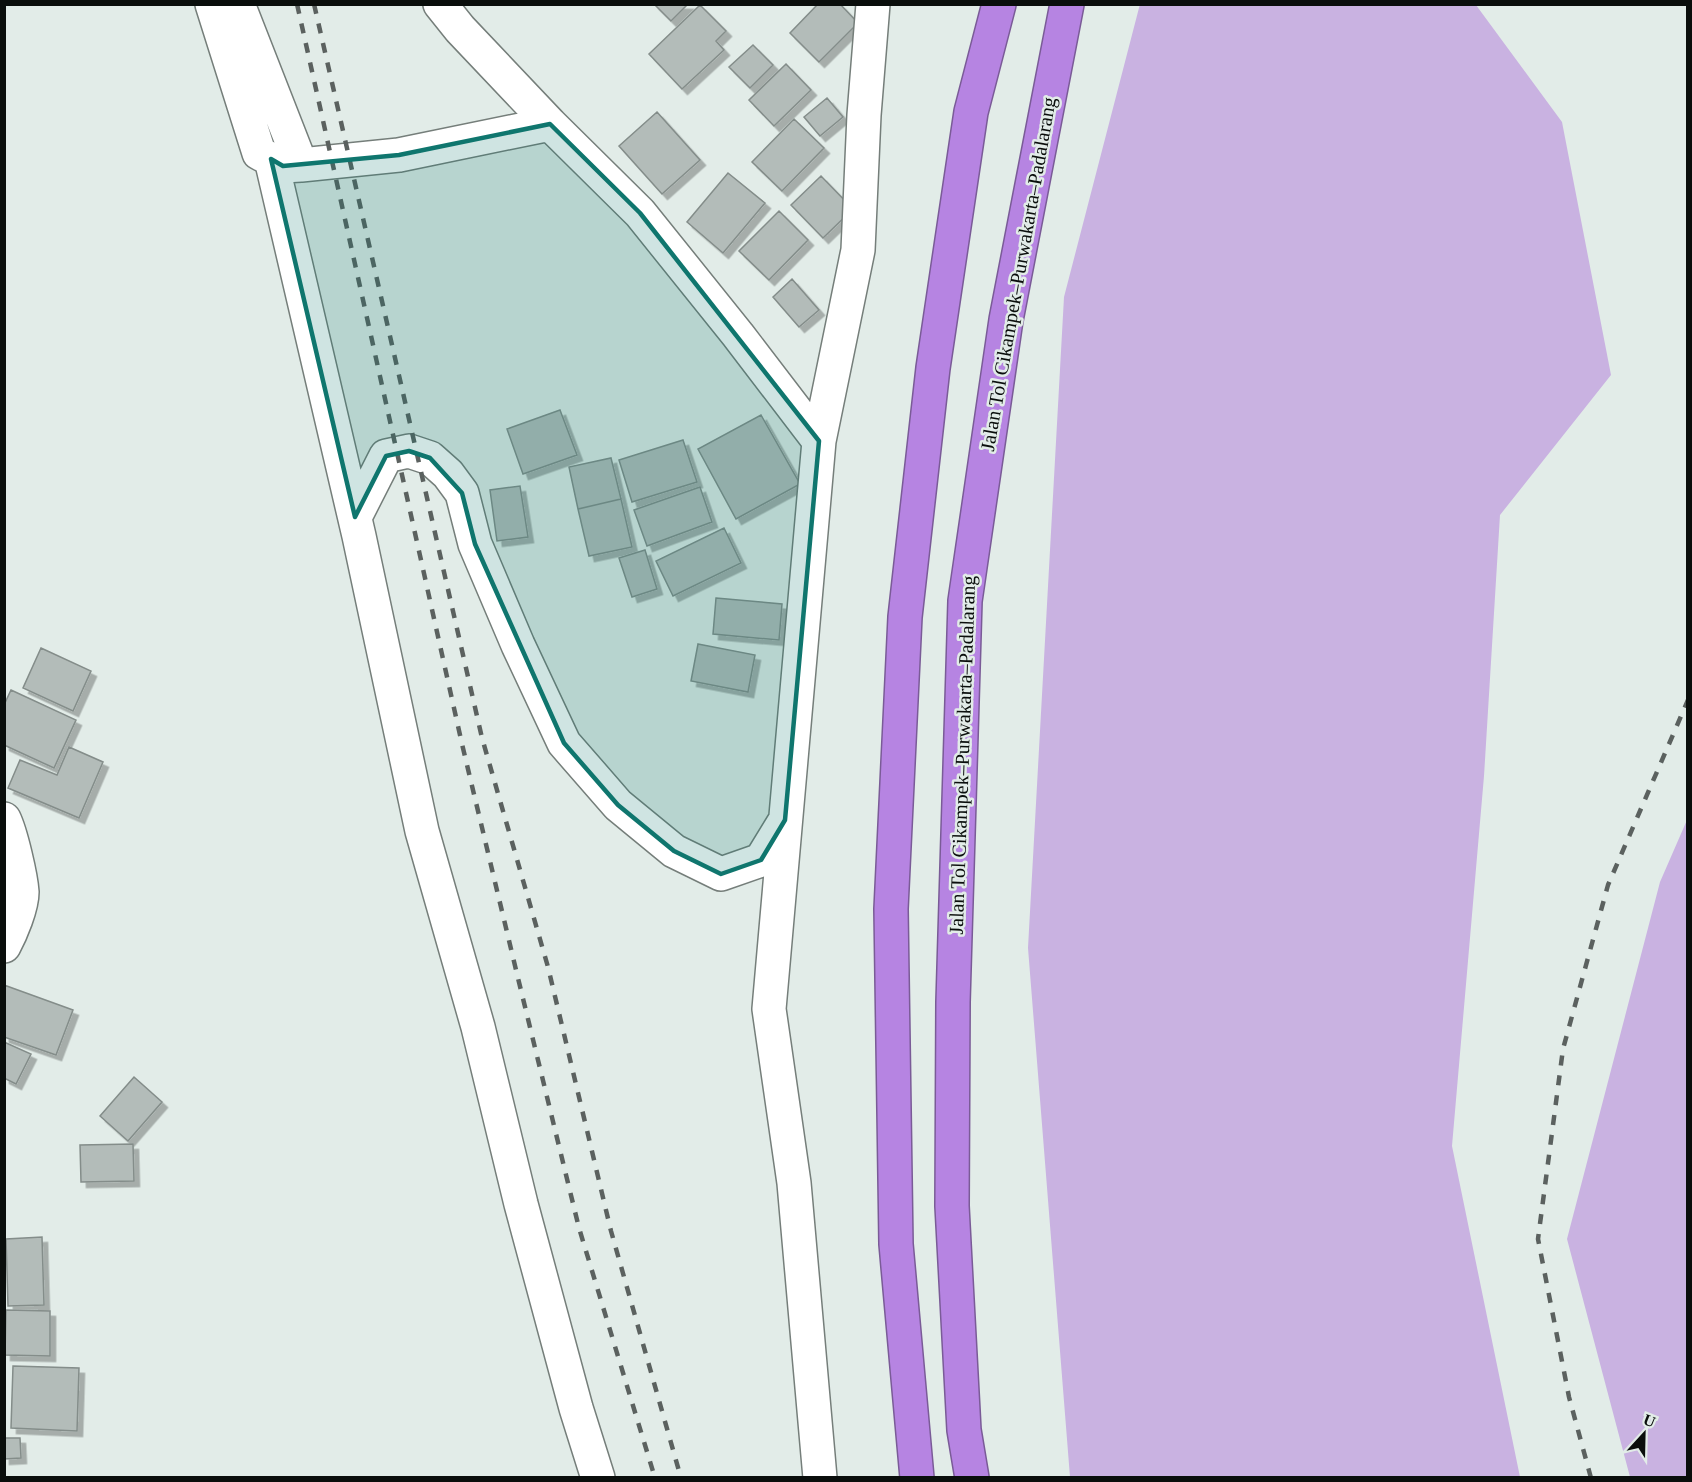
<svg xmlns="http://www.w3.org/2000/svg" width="1692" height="1482" viewBox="0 0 1692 1482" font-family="Georgia,serif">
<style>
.green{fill:#c9b2e1}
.building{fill:#b3bcb9;stroke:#848d8a;stroke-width:1.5;filter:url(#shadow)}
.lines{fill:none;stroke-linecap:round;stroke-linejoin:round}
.street-casing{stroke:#757e7a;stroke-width:36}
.highway-casing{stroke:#7a5b97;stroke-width:36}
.street{stroke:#fff;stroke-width:33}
.highway{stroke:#b684e2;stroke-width:33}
.rail{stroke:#5b615f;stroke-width:4.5;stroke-dasharray:10 10;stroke-linecap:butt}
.marked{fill:#0f766e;fill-opacity:0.2;stroke:#0f766e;stroke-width:4.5;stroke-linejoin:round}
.labels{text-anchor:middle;stroke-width:5;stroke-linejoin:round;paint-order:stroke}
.street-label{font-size:20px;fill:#0a0e0c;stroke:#e2ece8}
</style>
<defs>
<filter id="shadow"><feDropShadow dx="5.5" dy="5.5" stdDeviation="0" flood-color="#0004"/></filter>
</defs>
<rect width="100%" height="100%" fill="#e2ece8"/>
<path class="green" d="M1140 4 1476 5 1562 122 1611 375 1500 515 1484 776 1452 1146 1520 1477H1070L1028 948 1064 297Z
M1687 820V1477H1630L1567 1239 1660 882Z"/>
<path class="building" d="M654 4H688L671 21Z
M818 4H840L858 23 819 62 790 33Z
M700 5 726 31 716 41 724 50 682 89 649 54Z
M753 45 773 65 750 88 729 67Z
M786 64 811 90 774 126 749 100Z
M827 98 843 117 820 136 804 117Z
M657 112 700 160 662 194 619 146Z
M794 119 824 148 782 191 752 162Z
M728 173 765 203 723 253 687 222Z
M821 176 853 209 823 238 791 205Z
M779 211 808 240 769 280 739 251Z
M792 279 819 310 799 327 773 297Z
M560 410 577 455 523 474 507 429Z
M761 415 800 484 736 519 698 449Z
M683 440 697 482 632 502 619 460Z
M611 458 621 499 578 509 569 467Z
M520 486 528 537 497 541 490 490Z
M700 487 712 522 647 546 634 510Z
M621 499 632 547 589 556 578 509Z
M724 528 741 563 673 596 656 561Z
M645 550 657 589 632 597 619 558Z
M716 598 782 604 779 640 713 634Z
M698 644 755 655 748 692 691 681Z
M41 648 91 671 73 711 23 688Z
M11 690 76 720 54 768 4 745V705Z
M69 747 103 762 79 818 8 788 20 760 57 775Z
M4 985 73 1010 56 1055 4 1037Z
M4 1042 31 1054 16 1084 4 1078Z
M134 1077 162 1102 128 1141 100 1116Z
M133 1144 134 1181 81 1182 80 1145Z
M42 1237 44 1305 8 1306 6 1239Z
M6 1310 50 1311V1356L5 1355Z
M13 1366 79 1368 77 1431 11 1428Z
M4 1438H20L21 1458 4 1459Z"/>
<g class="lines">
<g class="street-casing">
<path id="street" d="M212 4 259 153 283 166 301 165 399 155 550 124 640 213 738 335 819 441
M238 4 301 165
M440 4 460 29 550 124
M271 159 359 536 422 831 478 1027 521 1204 576 1408 598 1478
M355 517 386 456 409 451 430 458 448 474 462 493 475 544 518 645 564 743 618 805 674 851 721 874 761 860 783 824
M4 819C11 833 21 877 22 892 22 907 11 933 4 946
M820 1478 794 1183 769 1009 819 441 858 250 864 115 873 4"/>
</g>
<g class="highway-casing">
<path id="highway" d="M917 1478 896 1244 891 909 905 617 933 368 971 112 999 4
M972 1478 964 1430 952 1206 953 1002 965 601 1006 320 1067 4"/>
</g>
<use href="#street" class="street"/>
<use href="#highway" class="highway"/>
<path class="rail" d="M297 4 462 744 517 974 579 1228 655 1478
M314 4 482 738 548 967 611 1231 681 1478
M1591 1478 1569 1397 1538 1239 1563 1049 1608 885 1688 700"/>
</g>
<path class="marked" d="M550 124 640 213 819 441 785 820 761 860 721 874 674 851 618 805 564 743 475 544 462 493 430 458 409 451 386 456 355 517 271 159 283 166 399 155Z"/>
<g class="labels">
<g class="street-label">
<text transform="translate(1018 274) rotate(-80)" y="7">Jalan Tol Cikampek–Purwakarta–Padalarang</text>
<text transform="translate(962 755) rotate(-88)" y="7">Jalan Tol Cikampek–Purwakarta–Padalarang</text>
</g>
</g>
<rect width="1692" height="1482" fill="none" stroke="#0a0e0c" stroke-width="12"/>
<g transform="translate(1644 1434) rotate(22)" stroke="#e2ece8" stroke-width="4.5" paint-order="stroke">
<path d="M0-4.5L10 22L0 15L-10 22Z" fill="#0a0e0c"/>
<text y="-9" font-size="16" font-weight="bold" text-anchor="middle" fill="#0a0e0c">U</text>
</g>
</svg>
